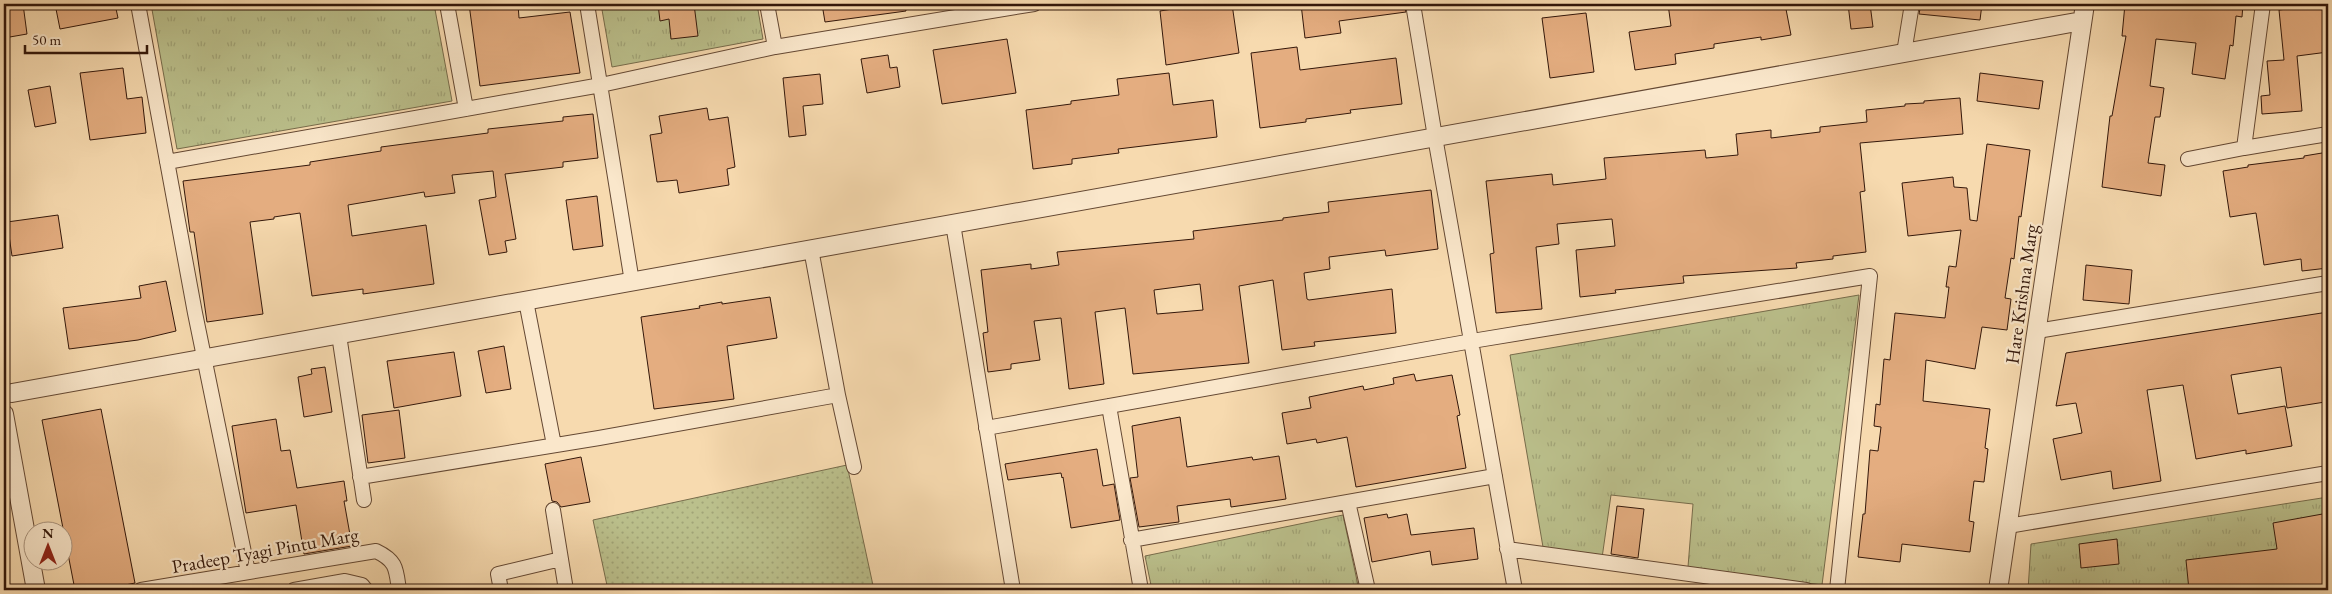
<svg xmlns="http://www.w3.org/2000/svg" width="2332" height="594" viewBox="0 0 2332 594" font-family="'EB Garamond',serif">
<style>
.grass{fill:url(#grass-dots);stroke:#776c4b}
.park{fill:url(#park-tufts);stroke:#776c4b}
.building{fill:#e4ad80;stroke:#33170a;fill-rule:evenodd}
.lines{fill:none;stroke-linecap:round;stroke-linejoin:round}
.minor-casing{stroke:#644833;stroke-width:16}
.tertiary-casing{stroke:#644833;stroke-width:20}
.minor{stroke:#fae7cb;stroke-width:14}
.tertiary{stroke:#fae7cb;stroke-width:18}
.labels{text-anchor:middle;stroke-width:4.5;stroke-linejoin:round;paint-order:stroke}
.street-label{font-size:19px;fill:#33170a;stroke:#fae7cb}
</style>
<defs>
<pattern id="grass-dots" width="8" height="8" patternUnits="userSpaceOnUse" patternTransform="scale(1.25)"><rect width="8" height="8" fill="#bbc08c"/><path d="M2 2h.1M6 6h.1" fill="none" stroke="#a1a477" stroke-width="1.8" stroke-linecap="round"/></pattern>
<pattern id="park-tufts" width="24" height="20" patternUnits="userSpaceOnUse" patternTransform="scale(1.25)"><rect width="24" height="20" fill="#bbc08c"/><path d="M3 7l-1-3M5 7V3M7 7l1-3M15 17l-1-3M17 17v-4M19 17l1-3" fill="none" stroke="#a1a477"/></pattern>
</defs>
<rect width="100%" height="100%" fill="#f7daaf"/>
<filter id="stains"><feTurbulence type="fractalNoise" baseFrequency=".004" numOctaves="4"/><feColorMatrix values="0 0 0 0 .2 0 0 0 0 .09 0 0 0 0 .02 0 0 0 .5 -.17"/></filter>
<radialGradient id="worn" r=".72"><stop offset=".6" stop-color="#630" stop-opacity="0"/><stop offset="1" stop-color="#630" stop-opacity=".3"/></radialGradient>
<path class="grass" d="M847 465 874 590H608L593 520Z"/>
<path class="park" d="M151 4H434L452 101 177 149Z
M601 4H757L763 39 612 67Z
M1859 295 1822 585 1688 567 1693 504 1611 495 1602 558 1543 547 1510 355Z
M2328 497V590H2028L2031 544Z
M1343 515 1359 590H1152L1145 556Z"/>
<path class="building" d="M4 4H23L27 34 4 38Z
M55 4H115L118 18 60 29Z
M469 4H518L519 18 570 12 580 73 480 86Z
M658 4H694L698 36 671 39 669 19 660 21Z
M822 4H905L906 11 825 22Z
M1204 4H1232L1239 53 1166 65 1160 11Z
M1301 4H1404L1406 12 1339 21 1341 33 1305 38Z
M1668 4H1785L1791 35 1761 40V37L1714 44V48L1675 54 1676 64 1635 70 1629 32 1671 26Z
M1848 4H1870L1873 27 1851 29Z
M1921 4H1982L1980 20 1919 14Z
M2125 4H2243L2242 17 2236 16 2233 46 2230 45 2225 79 2192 74 2196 43 2156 39 2150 86 2164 88 2160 117H2155L2148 163 2165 165 2161 196 2102 187 2110 116H2112L2126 36H2122Z
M2328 4V52L2297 56 2302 111 2262 114 2261 96 2270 95 2267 61 2284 60 2279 10Z
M1586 13 1594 72 1550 78 1542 18Z
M1007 39 1016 93 942 104 933 50Z
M1297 47 1300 70 1396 58 1402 104 1350 110 1351 113 1306 119V122L1260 128 1251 53Z
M888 55 890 68 897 67 900 87 867 93 861 59Z
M123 68 127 99 142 97 146 133 90 140 80 73Z
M1169 73 1173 105 1213 100 1217 137 1118 149 1119 153 1072 159V164L1033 169 1026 110 1071 104V101L1119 95 1117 79Z
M1980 73 2043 81 2039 109 1977 101Z
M820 74 823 104 803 106 806 135 789 137 783 78Z
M50 86 56 123 35 127 28 90Z
M1960 98 1963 134 1860 143 1865 191 1860 192 1866 252 1833 256V259L1796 263 1797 268 1683 276 1684 283 1615 290 1616 293 1580 297 1576 250 1615 246 1612 219 1557 224 1559 244 1536 247 1542 309 1496 313 1490 254 1494 253 1486 181 1552 174 1553 185 1606 179 1604 158 1705 150 1706 158 1738 155 1736 134 1771 130V138L1820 132V127L1867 122 1866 110 1905 106V104L1924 103V101Z
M707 108 709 120 728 117 735 167 727 169 729 185 679 193 677 180 657 182 650 135 662 133 659 116Z
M593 114 598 158 563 162V167L505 174 516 239 505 241 507 252 489 255 479 200 496 197 493 171 452 175 455 193 425 197 424 192 348 205 352 236 426 225 434 284 363 294V289L312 296 300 213 274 217V219L250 222 263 314 207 322 194 232H190L183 181 310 165V162L381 151V147L488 133V129L563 121V117Z
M1987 144 2030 150 2021 217 2019 216 2014 259 2011 258 2005 298 2011 299 2007 330 1982 327 1975 369 1926 360 1923 401 1990 409 1985 448 1988 449 1984 482 1974 481 1969 521 1974 522 1970 552 1902 544 1900 562 1858 557 1863 514H1865L1870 450 1878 451 1881 427 1874 426 1876 404 1880 405 1884 359 1890 360 1895 313 1945 318 1949 287H1946L1949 266 1956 267 1961 230 1908 236 1902 183 1953 177 1954 187 1967 188 1970 220 1977 221Z
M2328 152V193L2326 194 2328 268 2302 271 2301 259 2264 265 2256 213 2230 217 2223 171 2248 167V165L2304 158V156Z
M1431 190 1438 249 1386 256 1385 250 1329 257 1330 269 1304 273 1307 299 1309 300 1392 289 1396 333 1314 342 1315 346 1282 350 1273 280 1239 286 1249 363 1133 374 1125 308 1095 312 1104 384 1069 389 1061 318 1034 321 1040 360 1011 364V369L988 372 983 333 988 332 981 270 1031 264V269L1059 265 1057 252 1194 239 1193 231 1283 220V218L1329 212 1328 202ZM1200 284 1203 310 1157 314 1154 290Z
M597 196 603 246 573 250 566 200Z
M58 215 63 248 12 256 7 222Z
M2086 265 2132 270 2129 304 2083 300Z
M166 281 176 331 138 340 69 349 63 308 141 298 139 286Z
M770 297 777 338 727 346 734 399 654 409 641 317 700 308 699 306 722 302V304Z
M2328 312V391L2323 392 2325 402 2287 408 2281 367 2231 375 2238 414 2285 406 2292 446 2246 454V450L2196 459 2183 385 2147 390 2161 481 2113 489 2111 471 2061 480 2053 439 2082 433 2076 403 2056 406 2066 353Z
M504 346 511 389 486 393 478 351Z
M454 352 461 396 394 408 387 361Z
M325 367 332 412 304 417 298 377 312 374 311 369Z
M1414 374 1416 381 1452 375 1460 415 1457 416 1466 468 1356 487 1347 437 1317 443 1316 439 1287 444 1282 413 1311 408 1309 397 1363 386 1364 390 1394 384 1393 378Z
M101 409 135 583 101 590H75L42 420Z
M399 410 405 458 368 463 362 415Z
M1180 417 1187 467 1252 457 1253 460 1279 456 1286 499 1231 507 1230 499 1177 506 1179 522 1139 527 1130 478 1138 477 1132 426Z
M276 419 281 451 290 450 297 488 344 481 347 501H344L352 546 304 554 296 505 246 513 232 426Z
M1097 449 1103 486 1114 484 1120 520 1071 528 1063 477 1062 478 1061 473 1008 480 1005 464Z
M581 457 590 502 561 507 557 502 552 501 545 464Z
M1617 506 1644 509 1638 558 1611 554Z
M2328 513V590H2189L2186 560 2277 549 2273 523Z
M1387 514 1388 518 1407 514 1411 535 1474 528 1478 559 1432 565 1430 551 1372 562 1364 518Z
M2117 539 2119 564 2081 568 2079 544Z"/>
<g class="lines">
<g class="minor-casing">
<path id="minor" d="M138 4 195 313 248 572
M447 4 466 109
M587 4 632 282
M767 4 775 47
M1413 4 1435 137 1515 590
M2263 4 2244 148 2328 134
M1904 53 1912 4
M2188 159 2244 148
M167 162 601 85 775 47 1034 4
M953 224 1013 590
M526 301 554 445
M2037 331 2328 283
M339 335 364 500
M838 395 854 467
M1109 406 1141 590
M986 428 1472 341 1870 276 1837 590
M360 477 599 438 838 395 811 249
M1348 502 1368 590
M553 510 566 590
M2008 526 2328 473
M1131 540 1495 476
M1507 549 1806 590
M141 590 376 551C397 561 396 569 399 590
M294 590 345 581 362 585 366 590
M501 590 498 574 561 559"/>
</g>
<g class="tertiary-casing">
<path id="tertiary" d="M12 393 2082 21
M4 414 36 590
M1998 590 2085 4"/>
</g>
<use href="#minor" class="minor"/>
<use href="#tertiary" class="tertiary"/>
</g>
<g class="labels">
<g class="street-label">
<text transform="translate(2021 294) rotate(-82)" y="7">Hare Krishna Marg</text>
<text transform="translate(265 550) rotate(-10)" y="7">Pradeep Tyagi Pintu Marg</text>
</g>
</g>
<rect width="2332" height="594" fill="none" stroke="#f7daaf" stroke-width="20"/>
<rect x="5" y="5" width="2322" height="584" fill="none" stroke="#33170a" stroke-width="2.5"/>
<rect x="10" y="10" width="2312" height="574" fill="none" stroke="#33170a"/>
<g transform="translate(48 546)"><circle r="24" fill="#fae7cb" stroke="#aa947e"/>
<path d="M0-4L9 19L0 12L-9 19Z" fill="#8f2418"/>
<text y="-8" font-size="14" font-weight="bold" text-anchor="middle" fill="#33170a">N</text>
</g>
<path d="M25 45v8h122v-8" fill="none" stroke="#33170a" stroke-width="2.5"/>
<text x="32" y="45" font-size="15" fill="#33170a" stroke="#fae7cb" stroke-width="4" paint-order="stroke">50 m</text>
<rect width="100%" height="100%" filter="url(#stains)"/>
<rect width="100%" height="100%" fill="url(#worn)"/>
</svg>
